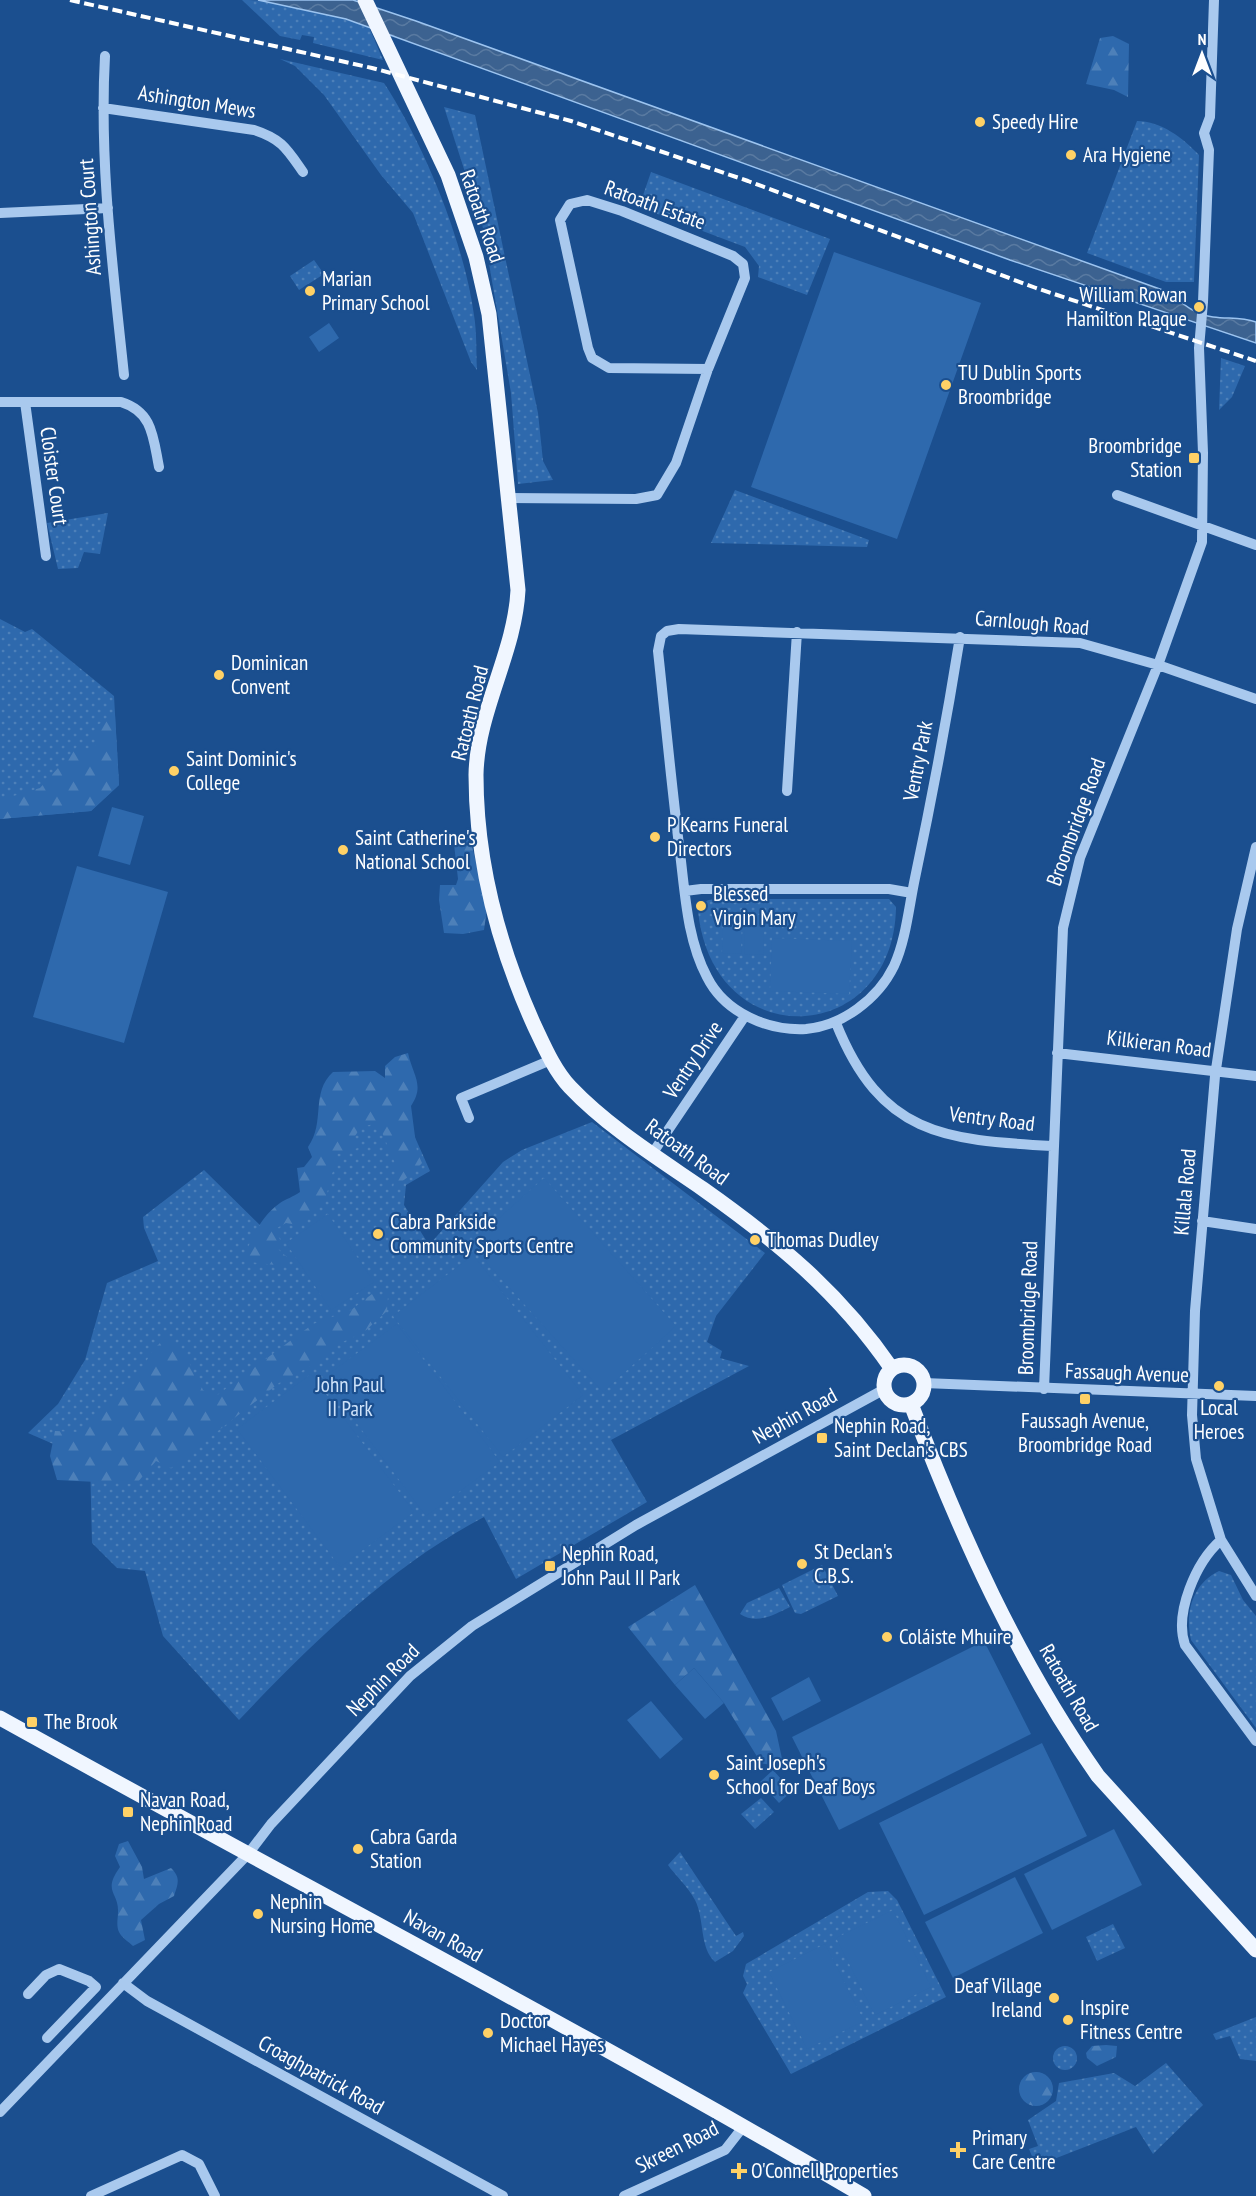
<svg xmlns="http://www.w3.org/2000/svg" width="1256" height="2196" viewBox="0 0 1256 2196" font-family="'PT Sans Narrow',sans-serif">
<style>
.green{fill:url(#green-dots)}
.forest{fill:url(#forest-firs)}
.pitch{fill:#2e69ad}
.water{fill:url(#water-waves);stroke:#9cc4f0;stroke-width:1.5}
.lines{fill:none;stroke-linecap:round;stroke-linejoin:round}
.minor{stroke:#a9c9ee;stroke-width:10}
.major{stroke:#f0f6ff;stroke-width:15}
.rail{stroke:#fff;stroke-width:4;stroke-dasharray:10 4.5;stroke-linecap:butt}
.poi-dot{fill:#ffd166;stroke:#1b4f8f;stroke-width:2}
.labels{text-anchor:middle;stroke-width:4.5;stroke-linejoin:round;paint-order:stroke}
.street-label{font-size:21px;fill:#fff;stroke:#1b4f8f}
.poi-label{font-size:21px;fill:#fff;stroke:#1b4f8f;text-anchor:start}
.park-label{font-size:21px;fill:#cfe3fa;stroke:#1b4f8f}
</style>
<defs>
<pattern id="green-dots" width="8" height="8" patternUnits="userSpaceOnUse" patternTransform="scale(1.5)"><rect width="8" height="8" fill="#2e69ad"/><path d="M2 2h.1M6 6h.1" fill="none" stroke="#4d80b9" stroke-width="1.8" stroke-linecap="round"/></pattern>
<pattern id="forest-firs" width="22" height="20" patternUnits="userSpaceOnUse" patternTransform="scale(1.5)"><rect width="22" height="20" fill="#2e69ad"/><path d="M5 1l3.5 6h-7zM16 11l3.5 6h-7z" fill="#4d80b9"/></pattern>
<pattern id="water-waves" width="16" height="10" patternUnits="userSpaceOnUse" patternTransform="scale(1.5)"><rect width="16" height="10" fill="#3c6290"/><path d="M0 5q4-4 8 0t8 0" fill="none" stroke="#597aa1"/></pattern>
</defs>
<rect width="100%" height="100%" fill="#1b4f8f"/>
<path class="green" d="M242 0C283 0 330 13 369 27L383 60 313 43 314 37 302 35 300 40 280 36Z
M280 59 384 83C424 144 464 242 474 315 477 333 476 352 477 370L471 362 413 213 381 175 324 95 295 66Z
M444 107 475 115 538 413 543 461 553 480 518 484 511 393 483 228Z
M1137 121C1161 121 1183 138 1199 155L1194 282H1166L1087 253Z
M651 172 830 239 807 295 758 277 759 266 745 247 639 207Z
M314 260 324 274 299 290 290 276Z
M1221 358 1245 366 1232 397 1219 410Z
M735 490 869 540 867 547 711 543Z
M108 513 100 554 84 552 78 568 58 569 47 523Z
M0 619 25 632 32 629 114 696 119 785 91 811 0 819Z
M722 899H889L896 907C894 1047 713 1057 698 911 703 899 710 899 722 899Z
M393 1088 430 1171 406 1185 404 1205 429 1245 503 1162 522 1150 592 1122 765 1253 716 1316 707 1342 722 1351 720 1358 749 1366 611 1440 647 1502 516 1579 484 1517C392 1565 310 1645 239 1720L163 1636 145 1571 117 1568 92 1543 90 1460 28 1433 58 1404 85 1360 107 1283 158 1261 144 1228 143 1217 204 1170 264 1229 305 1207 325 1133Z
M822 1565 838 1596 801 1614 795 1613 782 1585Z
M1219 1571 1231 1575 1243 1600 1256 1616V1728L1191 1640C1185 1613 1192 1584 1219 1571Z
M779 1588 790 1607C773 1615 757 1625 740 1614L747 1603Z
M761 1798 774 1812 755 1829 741 1814Z
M680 1852 736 1936 743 1932 744 1936 733 1951 715 1962C699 1947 705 1920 695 1900 688 1887 676 1876 668 1865Z
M888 1891 897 1900 946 1997 791 2074 743 1993 747 1984 743 1976 746 1964 868 1892Z
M1113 1924 1125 1948 1097 1961 1086 1937Z
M1256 2017V2061L1240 2059 1230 2036 1216 2040 1213 2034Z
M1053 2058a12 12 0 1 1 24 0a12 12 0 1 1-24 0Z
M1166 2063 1203 2105 1153 2154 1136 2127 1036 2166 1029 2149 1038 2146 1028 2120 1056 2101 1059 2083 1114 2073 1135 2086Z"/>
<path class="forest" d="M1113 36 1129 44 1128 97 1114 90 1086 84 1100 38Z
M115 716 119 785 91 811 0 819V800L40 788 77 747 95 750 97 725Z
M462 835 470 838 487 908 484 930 463 934 444 933 439 900 440 885H456L458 879 454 844Z
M408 1053C413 1076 425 1085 411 1106L417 1152 422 1163 412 1174 393 1188 397 1168 378 1123 361 1127 353 1139 358 1148 334 1155 336 1167C328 1178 331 1182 327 1193 323 1207 309 1217 298 1225L286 1223 277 1228 276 1235 280 1239 278 1249 288 1258 284 1266 241 1261C253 1239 258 1219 280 1203 286 1199 293 1197 300 1192L297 1168 304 1167 312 1157 308 1147C326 1122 310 1093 333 1072L375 1071 385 1078V1066L395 1057Z
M372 1294 388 1296 387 1311 363 1333 338 1344 320 1361 279 1383 171 1468 156 1461 136 1484 57 1480 50 1456 55 1431 78 1432 101 1410 119 1388 141 1370 153 1350 168 1335C174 1342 183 1349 187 1357 196 1375 194 1391 216 1396L313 1324 351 1310Z
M695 1585 776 1731 784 1768 761 1763 724 1703 694 1668 675 1685 628 1627Z
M128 1841 142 1867 144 1879 171 1868C181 1878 178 1883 174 1896L159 1904 141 1920 145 1940 133 1946C129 1942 121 1937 119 1932 116 1925 118 1919 118 1912 119 1892 102 1892 120 1867L115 1856 119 1844Z
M1106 2045 1117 2046 1116 2057 1097 2066 1087 2058 1086 2053 1092 2046Z
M1019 2089a17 17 0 1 1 34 0a17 17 0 1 1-34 0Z"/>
<path class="pitch" d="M834 252 981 303 897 539 751 487Z
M329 323 339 338 319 352 309 337Z
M112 807 144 816 130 865 98 856Z
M77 866 168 892 124 1043 33 1017Z
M723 912 742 913 741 954 722 953Z
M745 914 765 915 763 955 744 954Z
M772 938 852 941 849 994 770 991Z
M544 1178 676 1326 603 1392 470 1244Z
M328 1214 374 1282 331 1310 286 1243Z
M473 1255 583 1395 503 1457 393 1316Z
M397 1324 500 1462 426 1516 323 1378Z
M311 1374 414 1512 340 1567 237 1429Z
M984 1641 1031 1734 839 1830 792 1737Z
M694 1668 724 1703 705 1719 675 1685Z
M809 1677 821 1701 783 1721 771 1698Z
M651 1701 683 1739 660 1759 627 1720Z
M1042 1743 1087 1836 924 1915 879 1823Z
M773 1770 792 1791 779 1803 760 1782Z
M1114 1829 1142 1885 1052 1930 1024 1874Z
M1015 1877 1043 1933 953 1978 925 1922Z
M893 1910 931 1987 875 2015 836 1938Z
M825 1944 864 2021 807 2049 769 1972Z"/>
<path class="water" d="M258 0H353L416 21 1168 292C1182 303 1195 315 1213 317 1229 319 1241 317 1256 322V343L1010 260 346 19Z"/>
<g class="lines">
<path class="minor" d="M105 56C99 163 113 269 124 375
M103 108 254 130C282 139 287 149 303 172
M0 213 108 208
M0 402H121C153 412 153 437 159 467
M25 402 46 556
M1117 495 1256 545
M508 498 636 499 657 495 676 463 708 369 745 278 743 264 733 256 622 211 587 200 570 204 560 220 588 348 592 358 609 368 708 369
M960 637C947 718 932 798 915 878 909 906 906 940 894 966 878 999 842 1026 806 1029 768 1031 725 1013 707 977 686 937 685 889 679 845 671 780 665 716 658 651L661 636 667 631 679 629 1080 643 1158 665 1256 699
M787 791 797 632
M1256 847 1237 929 1215 1076 1195 1311 1192 1415 1196 1459 1221 1540 1256 1596
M685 891 701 889H889L912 893
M836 1023C881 1135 943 1140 1052 1146
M1057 1053 1256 1076
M469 1118 461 1098 551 1060
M652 1154 745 1016
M1202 1221 1256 1229
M924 1383 1256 1396
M1044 1389 1063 928 1080 858 1158 665 1202 542 1203 453 1199 348 1203 302 1209 150 1204 133 1210 117 1214 0
M1221 1540C1196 1562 1174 1613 1185 1645L1256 1741
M123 1983 147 2001 503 2196
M28 1994 46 1975 59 1969 89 1981 96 1987 47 2038
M0 2112 248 1854 271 1824 410 1676 472 1626 636 1525 883 1390
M91 2196 182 2155 199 2164 215 2196
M624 2196 725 2150 743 2127"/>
<path class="major" d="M365 0 448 175 476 257 489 314 518 590C515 653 477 711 476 775 476 861 499 947 534 1025 544 1046 554 1070 570 1087 608 1127 658 1158 703 1189 778 1242 839 1292 892 1369
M884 1385a20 20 0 1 1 40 0a20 20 0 1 1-40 0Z
M911 1404C960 1534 1018 1662 1098 1776L1256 1950
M0 1718C288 1878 580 2030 864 2196"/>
<path class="rail" d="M70 0 372 68 571 121 748 181 1036 288 1256 361"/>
</g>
<g class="poi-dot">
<circle cx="980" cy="122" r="6"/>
<circle cx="1071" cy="155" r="6"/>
<circle cx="310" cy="291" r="6"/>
<circle cx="1199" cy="307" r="6"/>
<circle cx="946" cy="385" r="6"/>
<rect x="1188" y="452" width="12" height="12" rx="3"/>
<circle cx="219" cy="675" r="6"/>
<circle cx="174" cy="771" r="6"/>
<circle cx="655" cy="837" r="6"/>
<circle cx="343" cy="850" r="6"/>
<circle cx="701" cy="906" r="6"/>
<circle cx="378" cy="1234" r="6"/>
<circle cx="755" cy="1240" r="6"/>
<circle cx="1219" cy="1386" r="6"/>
<rect x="1079" y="1393" width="12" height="12" rx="3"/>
<rect x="816" y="1432" width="12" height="12" rx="3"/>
<circle cx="802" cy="1564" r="6"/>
<rect x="544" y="1560" width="12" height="12" rx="3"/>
<circle cx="887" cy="1637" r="6"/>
<rect x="26" y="1716" width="12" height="12" rx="3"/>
<circle cx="714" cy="1775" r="6"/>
<rect x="122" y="1806" width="12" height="12" rx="3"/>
<circle cx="358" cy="1849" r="6"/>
<circle cx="258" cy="1914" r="6"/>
<circle cx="1054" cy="1998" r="6"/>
<circle cx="1068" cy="2020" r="6"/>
<circle cx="488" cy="2033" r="6"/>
<path d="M955 2141h6v6h6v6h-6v6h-6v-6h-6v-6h6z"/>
<path d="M736 2162h6v6h6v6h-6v6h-6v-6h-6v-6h6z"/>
</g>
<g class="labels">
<g class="street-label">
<text transform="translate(197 102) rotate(9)" y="7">Ashington Mews</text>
<text transform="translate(655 205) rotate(20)" y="7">Ratoath Estate</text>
<text transform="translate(482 216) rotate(71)" y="7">Ratoath Road</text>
<text transform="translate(90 217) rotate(-94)" y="7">Ashington Court</text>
<text transform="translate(54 476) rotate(82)" y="7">Cloister Court</text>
<text transform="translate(1032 623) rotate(5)" y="7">Carnlough Road</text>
<text transform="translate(470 713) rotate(-76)" y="7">Ratoath Road</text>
<text transform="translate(918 761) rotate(-79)" y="7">Ventry Park</text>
<text transform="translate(1076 822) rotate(-70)" y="7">Broombridge Road</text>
<text transform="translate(1159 1044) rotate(7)" y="7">Kilkieran Road</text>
<text transform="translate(693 1060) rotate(-56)" y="7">Ventry Drive</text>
<text transform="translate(992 1119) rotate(7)" y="7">Ventry Road</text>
<text transform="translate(687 1152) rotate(36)" y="7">Ratoath Road</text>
<text transform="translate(1185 1192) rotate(-85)" y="7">Killala Road</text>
<text transform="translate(1028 1308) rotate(-88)" y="7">Broombridge Road</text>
<text transform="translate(1127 1373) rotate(2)" y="7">Fassaugh Avenue</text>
<text transform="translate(795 1416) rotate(-29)" y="7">Nephin Road</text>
<text transform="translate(383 1680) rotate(-45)" y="7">Nephin Road</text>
<text transform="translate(1069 1688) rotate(60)" y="7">Ratoath Road</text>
<text transform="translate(443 1936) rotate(29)" y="7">Navan Road</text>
<text transform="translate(321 2075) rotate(29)" y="7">Croaghpatrick Road</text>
<text transform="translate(677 2147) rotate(-27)" y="7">Skreen Road</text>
</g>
<g class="poi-label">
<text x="992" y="129">Speedy Hire</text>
<text x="1083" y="162">Ara Hygiene</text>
<text x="322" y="286">Marian<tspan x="322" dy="24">Primary School</tspan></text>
<text x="1187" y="302" text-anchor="end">William Rowan<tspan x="1187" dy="24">Hamilton Plaque</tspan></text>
<text x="958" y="380">TU Dublin Sports<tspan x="958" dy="24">Broombridge</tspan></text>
<text x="1182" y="453" text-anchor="end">Broombridge<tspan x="1182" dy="24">Station</tspan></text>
<text x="231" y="670">Dominican<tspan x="231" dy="24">Convent</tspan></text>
<text x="186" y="766">Saint Dominic's<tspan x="186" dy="24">College</tspan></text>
<text x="667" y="832">P Kearns Funeral<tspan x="667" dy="24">Directors</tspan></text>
<text x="355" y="845">Saint Catherine's<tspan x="355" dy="24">National School</tspan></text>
<text x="713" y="901">Blessed<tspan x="713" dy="24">Virgin Mary</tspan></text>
<text x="390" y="1229">Cabra Parkside<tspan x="390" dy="24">Community Sports Centre</tspan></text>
<text x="767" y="1247">Thomas Dudley</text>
<text x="1219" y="1415" text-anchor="middle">Local<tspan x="1219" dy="24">Heroes</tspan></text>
<text x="1085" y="1428" text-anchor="middle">Faussagh Avenue,<tspan x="1085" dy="24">Broombridge Road</tspan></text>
<text x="834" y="1433">Nephin Road,<tspan x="834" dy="24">Saint Declan's CBS</tspan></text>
<text x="814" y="1559">St Declan's<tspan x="814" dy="24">C.B.S.</tspan></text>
<text x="562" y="1561">Nephin Road,<tspan x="562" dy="24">John Paul II Park</tspan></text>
<text x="899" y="1644">Coláiste Mhuire</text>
<text x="44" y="1729">The Brook</text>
<text x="726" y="1770">Saint Joseph's<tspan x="726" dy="24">School for Deaf Boys</tspan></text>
<text x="140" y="1807">Navan Road,<tspan x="140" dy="24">Nephin Road</tspan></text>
<text x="370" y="1844">Cabra Garda<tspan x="370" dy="24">Station</tspan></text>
<text x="270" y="1909">Nephin<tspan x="270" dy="24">Nursing Home</tspan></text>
<text x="1042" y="1993" text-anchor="end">Deaf Village<tspan x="1042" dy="24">Ireland</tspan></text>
<text x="1080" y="2015">Inspire<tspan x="1080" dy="24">Fitness Centre</tspan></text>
<text x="500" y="2028">Doctor<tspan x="500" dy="24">Michael Hayes</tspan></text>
<text x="972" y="2145">Primary<tspan x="972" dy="24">Care Centre</tspan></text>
<text x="751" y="2178">O'Connell Properties</text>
</g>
<g class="park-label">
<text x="350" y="1392">John Paul<tspan x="350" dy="24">II Park</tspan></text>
</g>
</g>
<g transform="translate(1202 54)" stroke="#1b4f8f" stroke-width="4.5" paint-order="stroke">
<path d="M0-4.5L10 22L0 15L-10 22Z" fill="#ffffff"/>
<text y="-9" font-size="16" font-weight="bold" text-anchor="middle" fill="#ffffff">N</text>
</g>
</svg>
